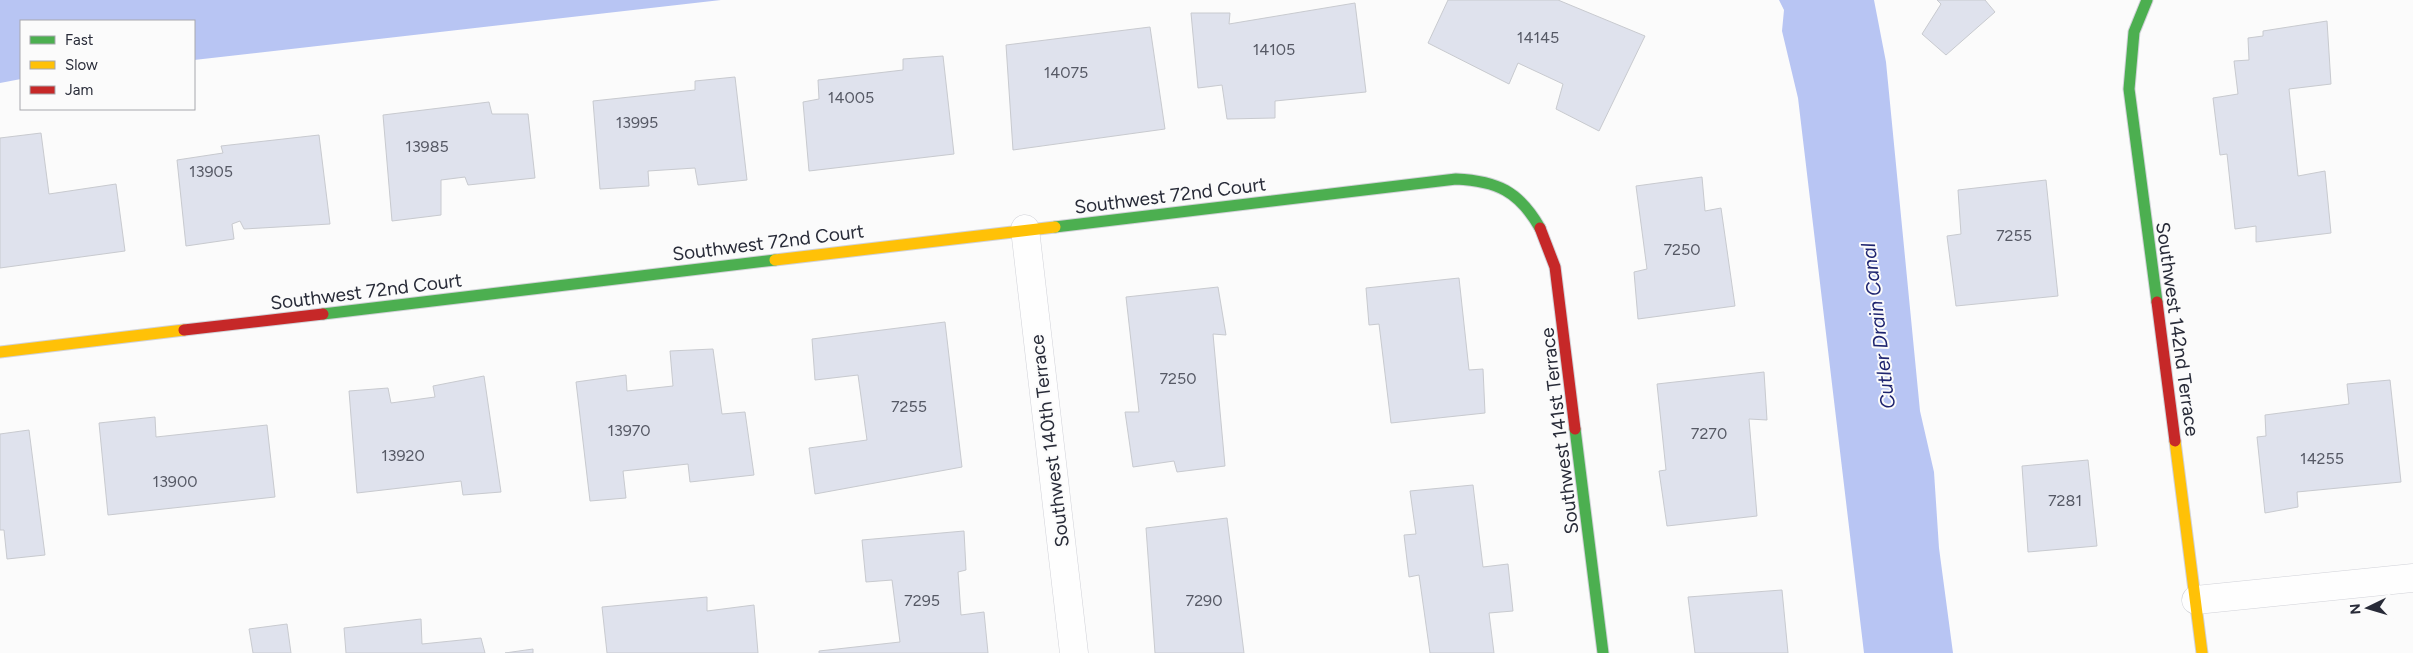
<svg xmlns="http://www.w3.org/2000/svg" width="2413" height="653" viewBox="0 0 2413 653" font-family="Figtree,sans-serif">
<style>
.water{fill:#b8c5f3}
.building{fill:#dfe2ed;stroke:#c8cacf}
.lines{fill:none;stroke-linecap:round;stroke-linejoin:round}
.street-casing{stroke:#d1d2d8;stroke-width:29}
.fast-casing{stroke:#d1d2d8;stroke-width:13}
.slow-casing{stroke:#d1d2d8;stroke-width:13}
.jam-casing{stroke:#d1d2d8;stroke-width:13}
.street{stroke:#fefefe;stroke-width:28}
.fast{stroke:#4caf50;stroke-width:11}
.slow{stroke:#ffc107;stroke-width:11}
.jam{stroke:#c62828;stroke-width:11}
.labels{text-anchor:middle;stroke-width:4;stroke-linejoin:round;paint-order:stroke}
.number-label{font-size:16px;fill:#565965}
.street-label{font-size:19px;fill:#282b38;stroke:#fbfbfb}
.water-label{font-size:20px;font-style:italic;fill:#1e246f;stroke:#fbfbfb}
</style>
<rect width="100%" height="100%" fill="#fbfbfb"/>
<path class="water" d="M0 0H721L194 60V21H21V79L0 83Z
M1779 0H1874L1886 62 1920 411 1934 472 1939 548 1953 653H1864L1798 98 1782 31 1784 10Z"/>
<path class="building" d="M1448 0H1558L1645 36 1599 131 1556 109 1563 84 1518 63 1509 84 1428 43Z
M1937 0H1985L1995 12 1946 55 1922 34 1941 4Z
M1355 3 1366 92 1275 101V118L1227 119 1222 85 1198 88 1191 13H1230L1229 24Z
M2327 21 2331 84 2289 89 2298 176 2325 171 2331 233 2256 242V226L2235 229 2227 154 2220 155 2213 98 2238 94 2234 61 2249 60 2248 38 2263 36V31Z
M1150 27 1165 129 1013 150 1006 45Z
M943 56 954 154 809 171 803 102 819 99 818 80 903 70V59Z
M735 77 747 180 698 185 695 168 648 171 649 186 600 189 593 101 695 90V81Z
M489 102 492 114H528L535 178 468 185 465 177 441 180V215L392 221 383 115Z
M41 133 49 194 116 184 125 251 0 268V138Z
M319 135 330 224 244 229 240 221 232 224 234 239 186 246 177 160 223 153 221 146Z
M1702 177 1705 211 1721 208 1735 306 1638 319 1634 272 1647 269 1636 186Z
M2046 180 2058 296 1956 306 1947 236 1961 234 1958 190Z
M1459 278 1469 370 1483 369 1485 413 1391 423 1379 324 1369 325 1366 288Z
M1218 287 1226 335 1213 334 1225 466 1177 472 1174 461 1133 467 1125 412H1139L1126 297Z
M945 322 962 467 815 494 809 448 867 440 858 375 815 380 812 339Z
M713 349 722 414 745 412 754 475 690 482 688 464 623 471 626 498 590 501 576 382 626 375 627 391 673 386 670 351Z
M1764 372 1767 420 1749 419 1757 516 1667 526 1659 471 1666 470 1657 384Z
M484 376 501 492 463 495 461 481 357 493 349 391 388 388 391 403 435 397 433 386Z
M2390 380 2401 482 2297 492 2298 507 2265 513 2257 437 2266 436 2265 415 2349 404 2347 384Z
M155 417 156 437 267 425 275 497 108 515 99 423Z
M29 430 45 555 7 559 4 530H0V434Z
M2088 460 2097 546 2028 552 2022 466Z
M1473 485 1483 567 1508 564 1513 611 1489 613 1494 653H1430L1419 575 1409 577 1404 535 1416 534 1410 491Z
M1227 518 1244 653H1155L1146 528Z
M964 531 966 570 958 572 961 615 984 612 988 653H819V651L900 642 892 580 866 582 862 540Z
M1782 590 1788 653H1695L1688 597Z
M707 597V611L754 605 758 653H607L602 607Z
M421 619 422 644 481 638 485 653H346L344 628Z
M287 624 291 653H253L249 629Z
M533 649V653H505Z"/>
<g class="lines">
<g class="street-casing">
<path id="street" d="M1025 229 1074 653
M2196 600 2413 578"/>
</g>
<g class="fast-casing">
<path id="fast" d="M2147 0 2134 32 2129 89 2157 302
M1055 227 1456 179C1497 181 1519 191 1540 228
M323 314 775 260
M1575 429 1603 653"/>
</g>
<g class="slow-casing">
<path id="slow" d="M775 260 1055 227
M0 352 184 330
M2175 441 2202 653"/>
</g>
<g class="jam-casing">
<path id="jam" d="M1540 228 1555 267 1575 429
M2157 302 2175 441
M184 330 323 314"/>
</g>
<use href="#street" class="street"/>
<use href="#fast" class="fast"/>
<use href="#slow" class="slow"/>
<use href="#jam" class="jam"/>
</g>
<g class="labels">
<g class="number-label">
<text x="1538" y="43">14145</text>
<text x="1274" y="55">14105</text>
<text x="1066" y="78">14075</text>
<text x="851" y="103">14005</text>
<text x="637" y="128">13995</text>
<text x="427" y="152">13985</text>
<text x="211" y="177">13905</text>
<text x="2014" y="241">7255</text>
<text x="1682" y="255">7250</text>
<text x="1178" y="384">7250</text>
<text x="909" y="412">7255</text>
<text x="629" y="436">13970</text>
<text x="1709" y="439">7270</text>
<text x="403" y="461">13920</text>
<text x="2322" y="464">14255</text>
<text x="175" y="487">13900</text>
<text x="2065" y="506">7281</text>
<text x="922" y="606">7295</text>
<text x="1204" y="606">7290</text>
</g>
<g class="street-label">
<text transform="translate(1170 195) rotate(-7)" y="7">Southwest 72nd Court</text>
<text transform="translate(768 242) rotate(-7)" y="7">Southwest 72nd Court</text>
<text transform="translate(366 291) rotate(-7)" y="7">Southwest 72nd Court</text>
<text transform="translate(2178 329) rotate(82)" y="7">Southwest 142nd Terrace</text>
<text transform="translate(1559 431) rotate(-97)" y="7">Southwest 141st Terrace</text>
<text transform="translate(1049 441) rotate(-97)" y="7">Southwest 140th Terrace</text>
</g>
<g class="water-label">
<text transform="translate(1878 326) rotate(-97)" y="7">Cutler Drain Canal</text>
</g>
</g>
<rect x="20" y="20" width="175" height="90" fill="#fbfbfb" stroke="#a7a8ad"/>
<rect x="30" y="36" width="25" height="8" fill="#4caf50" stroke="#a7a8ad"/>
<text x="65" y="45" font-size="15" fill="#282b38">Fast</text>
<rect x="30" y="61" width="25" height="8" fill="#ffc107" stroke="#a7a8ad"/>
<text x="65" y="70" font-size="15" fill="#282b38">Slow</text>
<rect x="30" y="86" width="25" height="8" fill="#c62828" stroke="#a7a8ad"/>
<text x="65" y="95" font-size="15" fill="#282b38">Jam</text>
<g transform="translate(2368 608) rotate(265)" stroke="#fbfbfb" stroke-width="4" paint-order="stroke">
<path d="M0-4L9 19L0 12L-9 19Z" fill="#282b38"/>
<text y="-8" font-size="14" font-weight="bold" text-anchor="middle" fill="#282b38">N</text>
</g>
</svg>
